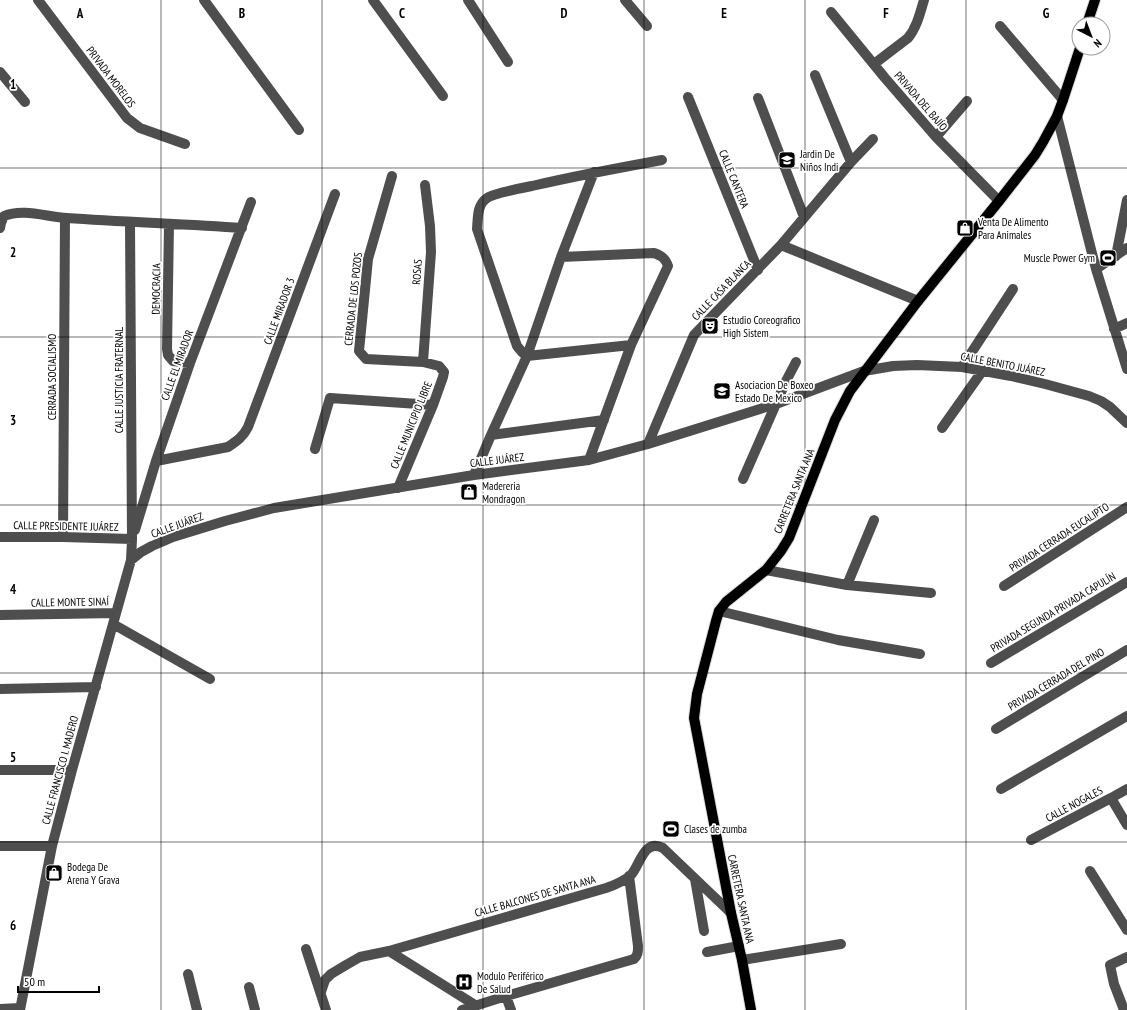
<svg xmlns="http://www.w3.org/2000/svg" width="1127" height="1010" viewBox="0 0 1127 1010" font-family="'PT Sans Narrow',sans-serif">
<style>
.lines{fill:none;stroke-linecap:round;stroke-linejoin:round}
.major-casing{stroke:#dbdbdb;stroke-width:12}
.minor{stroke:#4e4e4e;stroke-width:10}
.major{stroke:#000;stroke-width:10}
.grid{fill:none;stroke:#000;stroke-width:1;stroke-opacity:0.55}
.labels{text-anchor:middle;stroke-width:3.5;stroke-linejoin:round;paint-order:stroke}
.street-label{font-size:11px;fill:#000;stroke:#fff}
.poi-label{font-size:11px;fill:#000;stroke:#fff;text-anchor:start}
.grid-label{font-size:13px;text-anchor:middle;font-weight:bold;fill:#000;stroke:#fff;stroke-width:3.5;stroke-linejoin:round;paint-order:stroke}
</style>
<rect width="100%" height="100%" fill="#fff"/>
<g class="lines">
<g class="major-casing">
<path id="major" d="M1087 24 1095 0
M751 1010 742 960 731 913 694 718 697 694 716 621 719 611 726 602 766 570 781 551 789 538 835 420 850 391 918 301 999 201 1035 155 1043 142 1057 116 1063 100 1080 48"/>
</g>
<path class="minor" d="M38 0 127 118 140 128 185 144
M204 0 299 130
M373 0 443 96
M468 0 508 62
M625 0 647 26
M831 12 885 78 936 137 999 201
M1000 26 1063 100
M874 64 908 38C917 27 920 13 924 0
M0 72 25 102
M815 75 851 162
M688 97 758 270
M758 98 804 217
M1057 116 1096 269 1127 369
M936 137 967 101
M392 176 368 259 359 351 366 359 423 362 439 366 444 372 443 377 433 405 398 488
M169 224 167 349 168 355 173 361 190 363
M0 228 1 223 4 216C23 208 47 217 67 218 125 222 183 224 242 228
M781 245 918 301
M1116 256 1127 200
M561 257 654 253C662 256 665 258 668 266L631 345 589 460
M1096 269 1127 248
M1114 329 1127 323
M631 345 527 356 522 352 517 346 477 229C478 217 477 205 487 198 494 193 522 188 532 186 575 176 618 168 662 160
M423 362 431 252 430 226 425 185
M962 367 1013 289
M942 428 983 370
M491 435 604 420
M648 444 694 335 781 245 851 162 873 139
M315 449 330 398 433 405
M156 461 228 447C237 441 243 437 248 427L335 194
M474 475 491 435 527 356 561 257 594 172
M743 479 786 381 796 362
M135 530 156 461 190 363 251 202
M0 537H63L132 539
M63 537 65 218
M131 560 141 552 152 546 173 537 225 521 274 508 474 475 589 460 648 444 776 404 864 371 893 366 917 365 962 367 1011 376 1045 384 1089 396 1101 401 1110 407 1127 423
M766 570 847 585 931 593
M847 585 874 520
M1004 586 1127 507
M719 611 838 640 920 654
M0 615 116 613
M113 624 210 679
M991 663 1127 582
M0 689 96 687
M996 729 1127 650
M0 770H72
M1001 789 1127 716
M1111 798 1127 825
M1031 840 1111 798 1127 789
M0 846H52
M1090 871 1127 930
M695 879 704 931
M306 949 326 1010
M389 951 475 1005
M707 952 739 946
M742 960 841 944
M188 974 197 1010
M249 987 255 1010
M321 992 325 980 331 974 346 965 360 957 389 951 606 888C615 885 624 881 631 875 640 865 644 838 663 848L731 913
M506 996 511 1010
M0 1009 20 1008
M20 1010 52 846 72 770 131 560 132 539 130 222
M462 1010 506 996 634 959C638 955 638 952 638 946L629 876
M1124 1010 1114 984 1110 965 1127 957"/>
<use href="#major" class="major"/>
</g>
<path class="grid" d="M161 0V1010M322 0V1010M483 0V1010M644 0V1010M805 0V1010M966 0V1010M0 168H1127M0 337H1127M0 505H1127M0 673H1127M0 842H1127"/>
<defs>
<g id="school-square" transform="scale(0.9)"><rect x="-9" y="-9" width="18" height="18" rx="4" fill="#000" stroke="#fff"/><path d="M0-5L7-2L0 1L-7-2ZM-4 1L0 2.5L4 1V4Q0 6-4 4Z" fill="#fff"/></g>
<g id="shop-square" transform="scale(0.9)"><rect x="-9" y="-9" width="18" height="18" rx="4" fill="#000" stroke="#fff"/><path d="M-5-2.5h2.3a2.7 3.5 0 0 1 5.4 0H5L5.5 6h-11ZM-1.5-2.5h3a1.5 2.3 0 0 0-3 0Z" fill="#fff"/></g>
<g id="stadium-square" transform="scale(0.9)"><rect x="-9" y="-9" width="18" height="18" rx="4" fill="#000" stroke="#fff"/><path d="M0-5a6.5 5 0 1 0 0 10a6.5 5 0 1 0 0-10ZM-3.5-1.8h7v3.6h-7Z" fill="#fff"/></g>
<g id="theatre-square" transform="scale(0.9)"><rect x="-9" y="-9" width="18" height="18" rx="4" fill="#000" stroke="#fff"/><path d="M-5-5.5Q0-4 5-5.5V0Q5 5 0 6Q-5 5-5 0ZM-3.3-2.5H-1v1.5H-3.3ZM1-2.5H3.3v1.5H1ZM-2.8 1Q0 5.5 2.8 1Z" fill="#fff"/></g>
<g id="hospital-square" transform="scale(0.9)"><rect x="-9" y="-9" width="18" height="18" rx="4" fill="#000" stroke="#fff"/><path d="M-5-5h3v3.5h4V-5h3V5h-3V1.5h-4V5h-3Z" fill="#fff"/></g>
</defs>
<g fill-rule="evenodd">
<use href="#school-square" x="787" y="160"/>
<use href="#shop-square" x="965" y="228"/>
<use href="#stadium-square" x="1108" y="258"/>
<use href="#theatre-square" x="710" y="326"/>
<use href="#school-square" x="722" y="391"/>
<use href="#shop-square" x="469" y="492"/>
<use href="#stadium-square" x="671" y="829"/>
<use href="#shop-square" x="54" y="873"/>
<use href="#hospital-square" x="464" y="982"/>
</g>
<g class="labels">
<g class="street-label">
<text transform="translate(111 77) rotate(53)" y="4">PRIVADA MORELOS</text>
<text transform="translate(921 101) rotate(49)" y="4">PRIVADA DEL BAJÍO</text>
<text transform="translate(734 179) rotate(68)" y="4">CALLE CANTERA</text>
<text transform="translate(417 272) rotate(-86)" y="4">ROSAS</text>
<text transform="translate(156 289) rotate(-89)" y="4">DEMOCRACIA</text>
<text transform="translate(721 290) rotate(-46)" y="4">CALLE CASA BLANCA</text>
<text transform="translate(353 299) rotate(-84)" y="4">CERRADA DE LOS POZOS</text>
<text transform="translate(279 311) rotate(-70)" y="4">CALLE MIRADOR 3</text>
<text transform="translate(1003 364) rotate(11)" y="4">CALLE BENITO JUÁREZ</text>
<text transform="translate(177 365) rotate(-70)" y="4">CALLE EL MIRADOR</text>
<text transform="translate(52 377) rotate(-90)" y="4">CERRADA SOCIALISMO</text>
<text transform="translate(119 380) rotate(-90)" y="4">CALLE JUSTICIA FRATERNAL</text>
<text transform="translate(411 425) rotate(-68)" y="4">CALLE MUNICIPIO LIBRE</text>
<text transform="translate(497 460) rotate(-7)" y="4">CALLE JUÁREZ</text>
<text transform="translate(794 491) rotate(-68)" y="4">CARRETERA SANTA ANA</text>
<text transform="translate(177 525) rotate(-20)" y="4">CALLE JUÁREZ</text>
<text transform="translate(66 526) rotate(1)" y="4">CALLE PRESIDENTE JUÁREZ</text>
<text transform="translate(1059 537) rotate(-33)" y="4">PRIVADA CERRADA EUCALIPTO</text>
<text transform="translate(70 602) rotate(-1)" y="4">CALLE MONTE SINAÍ</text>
<text transform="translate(1053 612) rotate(-31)" y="4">PRIVADA SEGUNDA PRIVADA CAPULÍN</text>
<text transform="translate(1056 679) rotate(-31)" y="4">PRIVADA CERRADA DEL PINO</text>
<text transform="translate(60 770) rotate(-75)" y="4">CALLE FRANCISCO I. MADERO</text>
<text transform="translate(1074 804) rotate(-28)" y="4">CALLE NOGALES</text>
<text transform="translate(535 896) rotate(-16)" y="4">CALLE BALCONES DE SANTA ANA</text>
<text transform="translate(741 899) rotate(78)" y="4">CARRETERA SANTA ANA</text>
</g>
<g class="poi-label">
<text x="800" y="158">Jardin De<tspan x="800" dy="13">Niños Indi</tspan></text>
<text x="978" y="226">Venta De Alimento<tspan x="978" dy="13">Para Animales</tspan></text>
<text x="1095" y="262" text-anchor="end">Muscle Power Gym</text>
<text x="723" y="324">Estudio Coreografico<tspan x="723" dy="13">High Sistem</tspan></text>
<text x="735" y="389">Asociacion De Boxeo<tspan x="735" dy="13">Estado De Mexico</tspan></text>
<text x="482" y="490">Madereria<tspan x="482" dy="13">Mondragon</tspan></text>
<text x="684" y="833">Clases de zumba</text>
<text x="67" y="871">Bodega De<tspan x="67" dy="13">Arena Y Grava</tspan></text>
<text x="477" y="980">Modulo Periférico<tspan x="477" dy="13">De Salud</tspan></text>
</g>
</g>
<g class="grid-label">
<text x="80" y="18">A</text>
<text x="242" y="18">B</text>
<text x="402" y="18">C</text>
<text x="564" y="18">D</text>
<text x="724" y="18">E</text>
<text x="886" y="18">F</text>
<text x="1046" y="18">G</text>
<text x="13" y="89">1</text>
<text x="13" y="257">2</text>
<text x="13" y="425">3</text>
<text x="13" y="594">4</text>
<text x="13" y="762">5</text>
<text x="13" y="930">6</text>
</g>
<g transform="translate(1091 36) rotate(138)"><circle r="19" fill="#ffffff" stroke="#999999"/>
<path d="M0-3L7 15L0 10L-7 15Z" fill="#000000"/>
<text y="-6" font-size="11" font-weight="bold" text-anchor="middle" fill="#000000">N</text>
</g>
<path d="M18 986v6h81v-6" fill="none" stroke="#000000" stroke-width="2"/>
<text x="24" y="986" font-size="12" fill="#000000" stroke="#ffffff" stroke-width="3" paint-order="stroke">50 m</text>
</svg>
